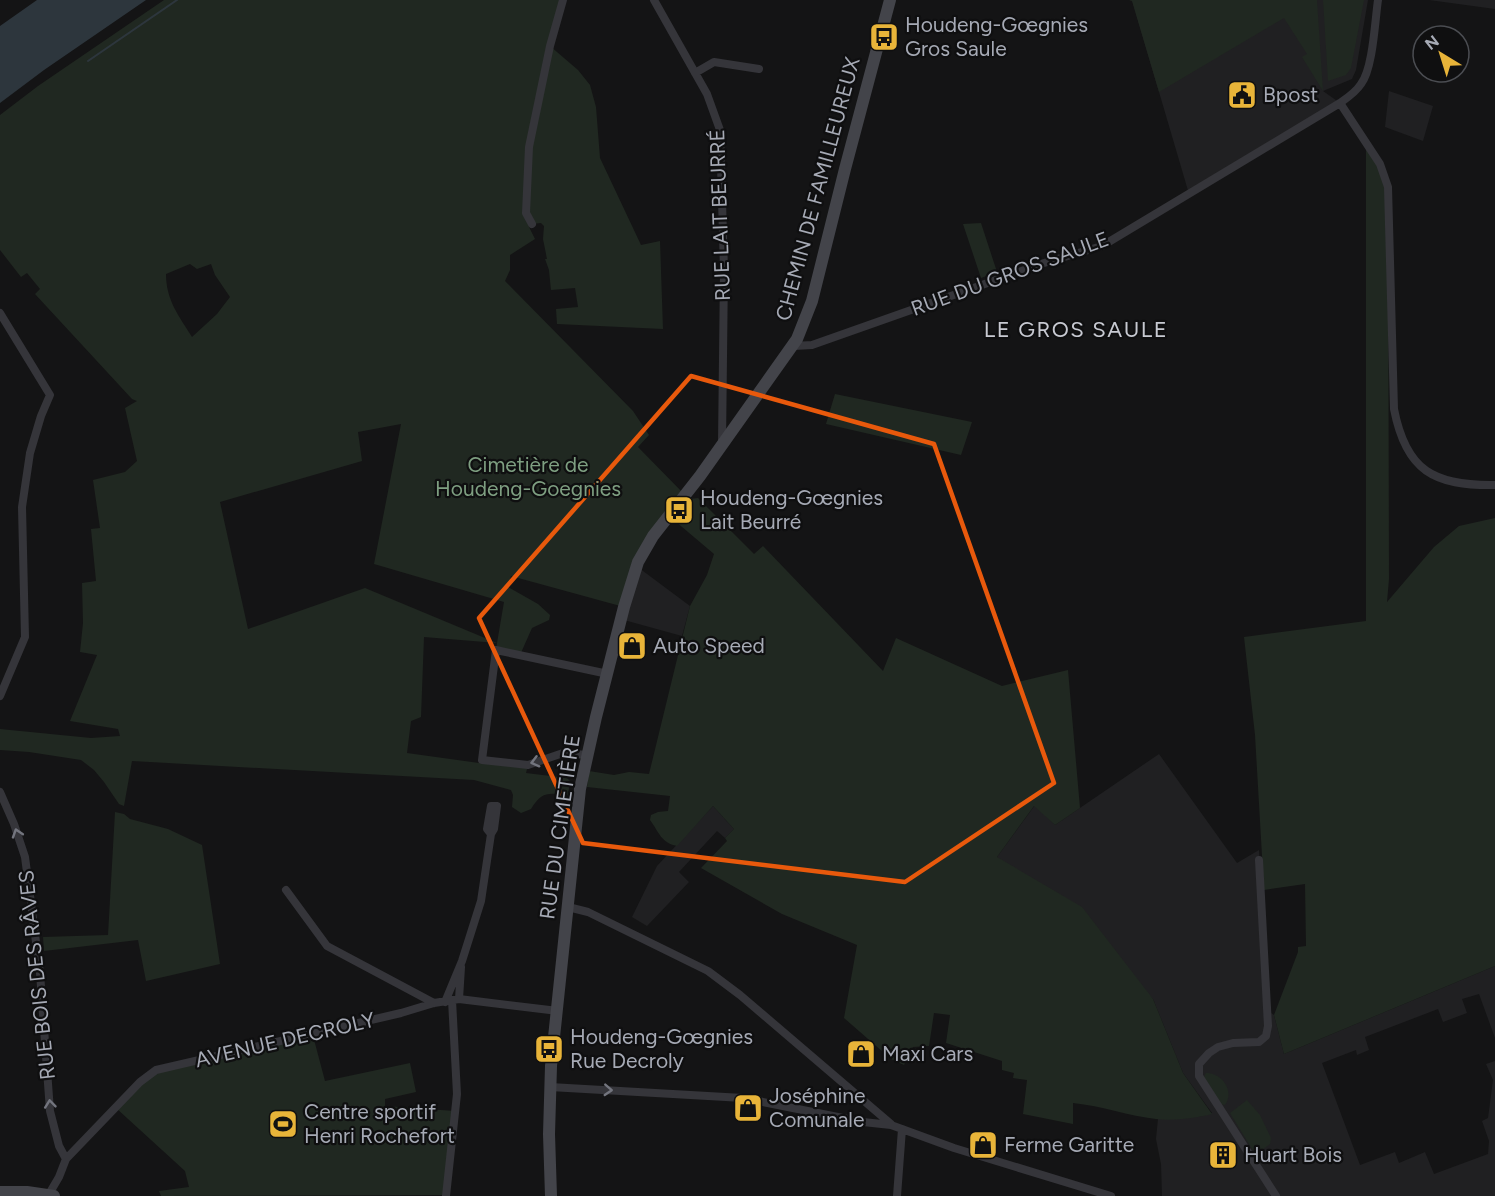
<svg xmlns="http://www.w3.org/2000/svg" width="1495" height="1196" viewBox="0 0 1495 1196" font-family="Figtree,sans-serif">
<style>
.built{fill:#202022}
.green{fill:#202821;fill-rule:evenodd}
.water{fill:#2d363d}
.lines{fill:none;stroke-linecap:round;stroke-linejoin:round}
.stream{stroke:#2d363d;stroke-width:2}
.street{stroke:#35353a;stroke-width:8}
.secondary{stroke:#43444a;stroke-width:12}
.oneway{stroke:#73757e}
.marked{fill:none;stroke:#e8590c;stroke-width:4.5;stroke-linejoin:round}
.labels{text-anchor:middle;stroke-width:4.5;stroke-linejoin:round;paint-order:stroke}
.poi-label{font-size:21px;fill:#a6aab5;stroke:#0f0f10;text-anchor:start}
.street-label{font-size:21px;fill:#a6aab5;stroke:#0f0f10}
.park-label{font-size:21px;fill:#7e9f81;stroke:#0f0f10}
.neighbourhood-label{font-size:22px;letter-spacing:1.5px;fill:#c7c9d1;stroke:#0f0f10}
</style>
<rect width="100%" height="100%" fill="#141415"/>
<path class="built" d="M1132 0H1368L1356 70 1352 79 1323 91 1340 103 1189 194Z
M1429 0H1495V9Z
M1389 91 1433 106 1423 141 1385 127Z
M639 568 690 606 682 636 624 620Z
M1159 754 1237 863 1259 850 1267 1010 1274 1015 1284 1054 1495 966V1038L1479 994 1462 999 1467 1013 1443 1022 1438 1009 1365 1037 1369 1050 1357 1055 1356 1050 1322 1063 1360 1165 1395 1152 1399 1163 1425 1152 1434 1174 1488 1154 1489 1141 1482 1121 1488 1118 1493 1080 1486 1064 1495 1061V1196H1162L1161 1164 1156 1139 1158 1119 1202 1116 1212 1113 1183 1073 1153 999 997 857 1035 805 1055 825Z
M713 806 734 829 725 838 717 831 679 872 689 882 647 926 632 917 657 866Z"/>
<path class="green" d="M164 0H563L550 46 578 70 590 85 596 107 600 158 641 245 660 241 663 329 557 324 556 309 578 307 575 288 551 290 549 270 545 259H547L543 239 544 226 541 223 532 224 529 227 535 239 510 255V270L505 281 633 411 649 435 638 447 685 495 653 536 624 607 511 576 508 587 538 604 550 615 549 620 532 628 520 655 496 650 497 643 424 637 421 717 411 721 407 753 479 763 482 760 528 765 526 773 567 778 570 781 568 795C548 793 542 791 531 809L521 813 512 807 513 795 511 790 474 780 132 761 124 806 119 804 104 782 94 770 81 760 29 752 0 750V729L91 738 120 736 118 729 70 721 97 655 80 652 83 623 82 583 96 581 91 529 100 528 93 480 125 472 137 461 125 408 137 401 132 399 35 294 40 289 27 273 21 277 0 250V115L38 86ZM190 264 197 269 211 264 215 275 230 297 217 314 192 337C179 316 166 300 166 274ZM401 424 374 564 504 602 497 643 365 588 248 629 220 502 362 461 358 432Z
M1129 0H1317L1323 91 1302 57 1307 54 1284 18 1159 92 1132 1Z
M1323 0H1364L1351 68 1346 75 1328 81Z
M1366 140 1388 187 1389 579 1387 602 1434 547 1459 526 1495 518V966L1284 1054 1274 1015 1298 952V947L1306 946 1305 884 1264 890 1255 735 1244 637 1366 621Z
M981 223 997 272 981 278 963 224Z
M835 394 972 422 961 455 826 424Z
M698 498 754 554 763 546 883 671 896 638 1002 686 1068 670 1080 808 1055 825 1034 806 997 857 1082 907 1153 999 1183 1073 1212 1114C1196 1118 1173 1121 1156 1119 1129 1116 1102 1106 1073 1103V1124L1023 1114 1027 1080 1013 1078 1014 1073 1002 1070V1061L946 1043 950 1015 934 1013 929 1046 913 1047 904 1065 891 1059 844 1018 857 945 782 914 701 868 727 841 725 838 734 829 713 806 677 846C661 843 659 832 650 820L651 815 658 812 668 811 670 796 587 787 589 771 614 775 629 772 649 774 690 606 707 575 714 554 675 521 690 499Z
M115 812 124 814 130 819 168 829 202 845 220 964 146 981 138 940 44 951 43 937 108 935Z
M312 1032 325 1081 410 1063 416 1092 385 1099V1106L455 1111 446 1195 161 1196 159 1191 189 1187 185 1171 116 1108 150 1074Z
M1206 1073C1222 1073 1235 1091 1225 1105L1221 1104 1204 1077Z
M1247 1100 1260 1115 1271 1138 1270 1144 1258 1153 1252 1149 1230 1113Z"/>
<path class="water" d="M37 0H146L44 70 0 103V26Z"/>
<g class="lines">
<path class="stream" d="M88 61 177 0"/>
<path class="street" d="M654 0 707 94 720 130 724 270 722 444
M695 73 714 62 759 69
M1340 103 1380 164 1388 187 1394 409C1406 471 1434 486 1495 485
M532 224 526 213 529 147 550 46 563 0
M0 313 50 395 41 416 30 453 22 507 25 637 0 696
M794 346 812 345 1044 263 1102 246 1340 103C1347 98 1356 92 1361 84 1373 69 1375 20 1378 0
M587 755 563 753 528 765 482 760 496 650 608 674
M0 792 14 824 25 857 40 973 50 1111 59 1146 66 1159
M1259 860 1268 1026 1266 1036 1259 1042 1233 1043 1218 1047 1209 1053 1199 1064V1076L1276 1196
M286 890 327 946 434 1003
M568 907 588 912 708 971 740 995 891 1124
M459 999 461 967
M445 1002 462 961 481 901 491 834 494 829 497 806H491L487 829 491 834
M550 1087 743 1098 863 1122 891 1125 954 1148 1111 1196
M49 1194 59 1177 66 1159 140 1082 156 1070 401 1013 434 1003 459 999 558 1011
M446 1196 457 1094 452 1000
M897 1196 902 1129"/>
<path class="secondary" d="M0 1192H27L54 1196
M551 1196 549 1134 551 1066 580 789 596 717 624 607 638 562 653 536 700 476 797 339 812 301 845 169 890 0"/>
</g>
<defs><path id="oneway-chevron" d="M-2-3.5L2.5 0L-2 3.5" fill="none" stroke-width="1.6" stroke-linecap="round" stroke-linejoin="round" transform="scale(1.5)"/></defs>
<g class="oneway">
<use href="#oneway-chevron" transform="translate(535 762) rotate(165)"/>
<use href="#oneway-chevron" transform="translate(17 833) rotate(-108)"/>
<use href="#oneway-chevron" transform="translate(608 1090) rotate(3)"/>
<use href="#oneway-chevron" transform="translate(50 1104) rotate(-96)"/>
</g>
<path class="marked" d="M691 376 934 444 1054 783 905 882 583 843 479 618Z"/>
<defs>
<g id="bus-square" transform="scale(1.5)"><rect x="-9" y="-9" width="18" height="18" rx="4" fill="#e8b439" stroke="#0f0f10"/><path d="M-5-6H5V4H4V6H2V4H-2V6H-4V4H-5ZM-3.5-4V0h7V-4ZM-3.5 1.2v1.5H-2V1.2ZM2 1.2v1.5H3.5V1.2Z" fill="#111"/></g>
<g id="civic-square" transform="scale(1.5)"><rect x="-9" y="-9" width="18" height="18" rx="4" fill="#e8b439" stroke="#0f0f10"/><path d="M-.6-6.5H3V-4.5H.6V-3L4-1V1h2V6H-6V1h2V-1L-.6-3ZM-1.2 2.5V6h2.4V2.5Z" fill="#111"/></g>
<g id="shop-square" transform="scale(1.5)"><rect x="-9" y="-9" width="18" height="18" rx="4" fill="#e8b439" stroke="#0f0f10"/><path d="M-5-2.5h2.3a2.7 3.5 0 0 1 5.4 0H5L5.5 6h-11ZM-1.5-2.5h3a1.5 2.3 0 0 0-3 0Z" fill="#111"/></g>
<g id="stadium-square" transform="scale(1.5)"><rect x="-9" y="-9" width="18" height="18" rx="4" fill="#e8b439" stroke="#0f0f10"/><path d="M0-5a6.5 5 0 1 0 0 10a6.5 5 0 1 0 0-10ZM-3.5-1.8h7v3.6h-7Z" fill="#111"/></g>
<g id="building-square" transform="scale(1.5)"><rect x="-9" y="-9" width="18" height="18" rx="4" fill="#e8b439" stroke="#0f0f10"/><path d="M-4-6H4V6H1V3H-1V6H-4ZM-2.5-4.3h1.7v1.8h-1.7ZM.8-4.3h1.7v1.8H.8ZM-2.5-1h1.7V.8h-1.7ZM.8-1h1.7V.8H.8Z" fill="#111"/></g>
</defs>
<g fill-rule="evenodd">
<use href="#bus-square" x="884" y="37"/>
<use href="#civic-square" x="1242" y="95"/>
<use href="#bus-square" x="679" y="510"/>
<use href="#shop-square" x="632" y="646"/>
<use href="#bus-square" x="549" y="1049"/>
<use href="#shop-square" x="861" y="1054"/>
<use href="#shop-square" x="748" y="1108"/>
<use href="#stadium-square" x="283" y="1124"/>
<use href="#shop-square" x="983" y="1145"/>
<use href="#building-square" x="1223" y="1155"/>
</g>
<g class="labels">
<g class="poi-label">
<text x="905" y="32">Houdeng-Gœgnies<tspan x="905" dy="24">Gros Saule</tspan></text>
<text x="1263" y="102">Bpost</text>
<text x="700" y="505">Houdeng-Gœgnies<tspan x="700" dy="24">Lait Beurré</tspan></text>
<text x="653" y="653">Auto Speed</text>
<text x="570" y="1044">Houdeng-Gœgnies<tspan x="570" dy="24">Rue Decroly</tspan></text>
<text x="882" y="1061">Maxi Cars</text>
<text x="769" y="1103">Joséphine<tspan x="769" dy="24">Comunale</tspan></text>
<text x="304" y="1119">Centre sportif<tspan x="304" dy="24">Henri Rochefort</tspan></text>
<text x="1004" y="1152">Ferme Garitte</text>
<text x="1244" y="1162">Huart Bois</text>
</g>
<g class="street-label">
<text transform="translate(818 189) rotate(-75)" y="7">CHEMIN DE FAMILLEUREUX</text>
<text transform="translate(720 215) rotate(-92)" y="7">RUE LAIT BEURRÉ</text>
<text transform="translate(1010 274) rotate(-20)" y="7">RUE DU GROS SAULE</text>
<text transform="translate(560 827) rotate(-82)" y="7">RUE DU CIMETIÈRE</text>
<text transform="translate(37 975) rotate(-96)" y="7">RUE BOIS DES RÂVES</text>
<text transform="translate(285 1040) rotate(-13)" y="7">AVENUE DECROLY</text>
</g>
<g class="park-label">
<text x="528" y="472">Cimetière de<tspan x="528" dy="24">Houdeng-Goegnies</tspan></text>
</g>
<g class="neighbourhood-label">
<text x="1076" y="337">LE GROS SAULE</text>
</g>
</g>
<g transform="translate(1441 54) rotate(322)"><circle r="28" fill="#0f0f10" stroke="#4b4d52" stroke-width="1.5"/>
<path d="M0-4.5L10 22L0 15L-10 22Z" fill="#e8b439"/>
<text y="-9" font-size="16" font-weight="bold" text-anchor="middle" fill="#a6aab5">N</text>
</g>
</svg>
